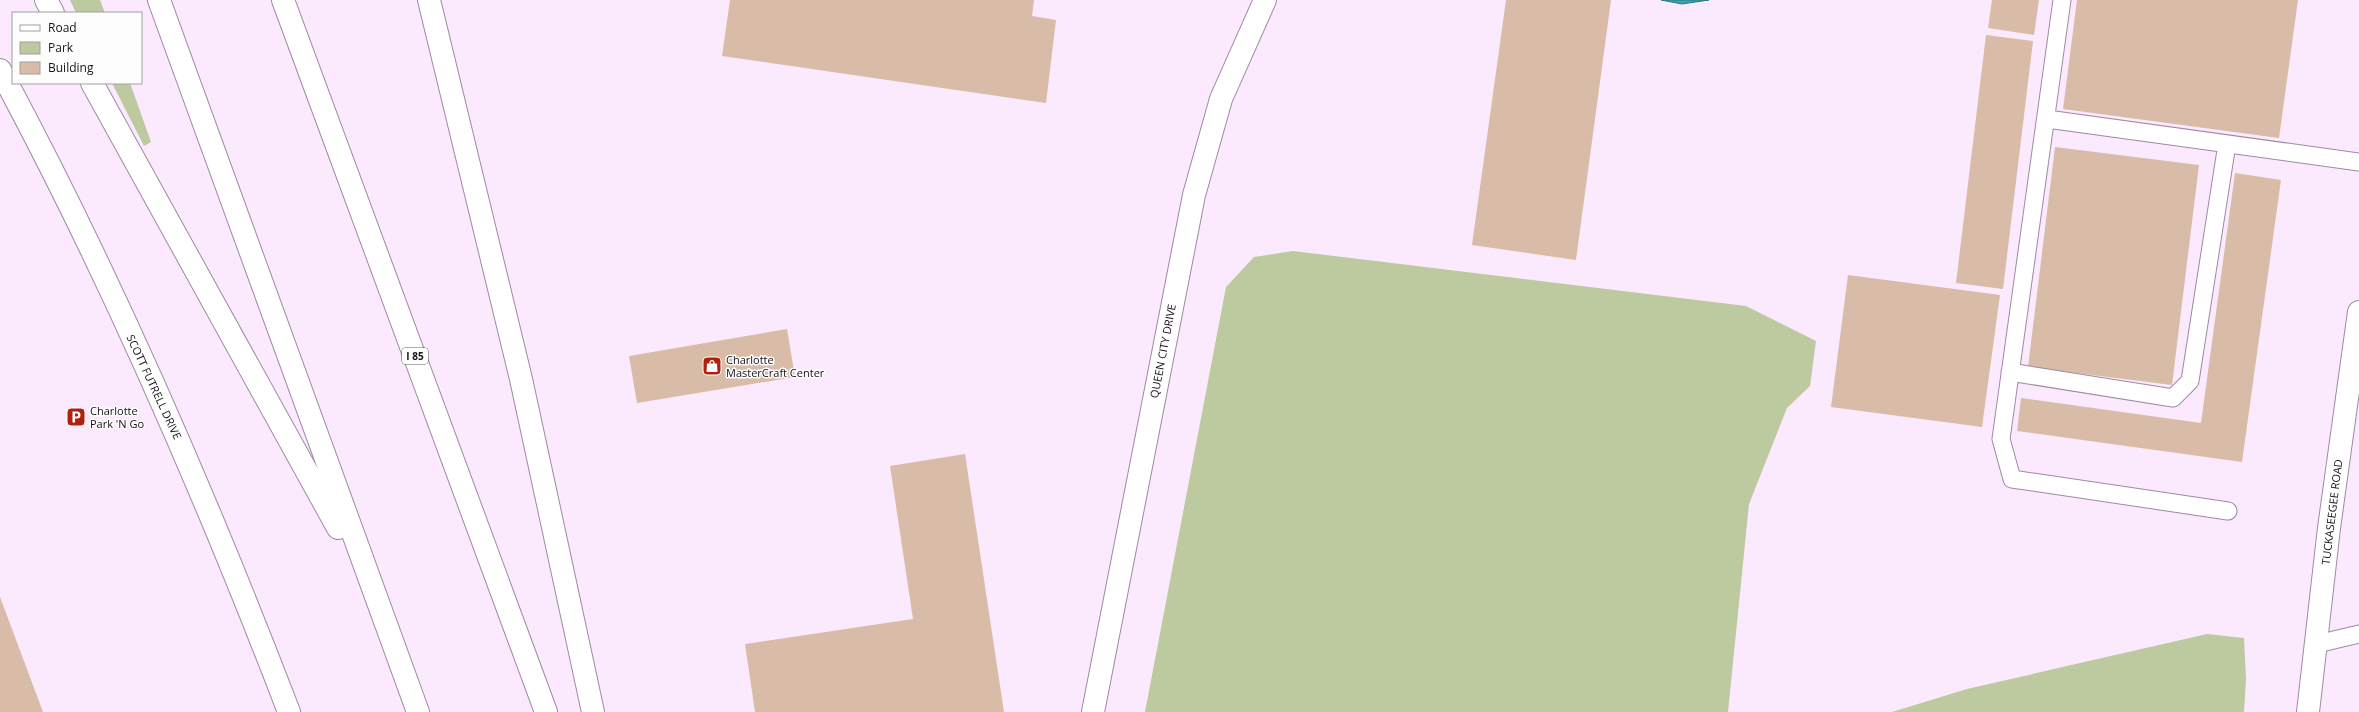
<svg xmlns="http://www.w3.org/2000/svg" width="2359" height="712" viewBox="0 0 2359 712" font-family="'Open Sans',sans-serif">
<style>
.green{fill:#bdcaa0}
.water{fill:#37a5ae;stroke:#2e7982}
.building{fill:#d8bca7}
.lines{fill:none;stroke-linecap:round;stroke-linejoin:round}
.lane-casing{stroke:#9e89a2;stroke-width:19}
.secondary-casing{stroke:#9e89a2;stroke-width:24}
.highway-casing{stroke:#9e89a2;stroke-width:24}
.lane{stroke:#fff;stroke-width:17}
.secondary{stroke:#fff;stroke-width:22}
.highway{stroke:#fff;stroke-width:22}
.labels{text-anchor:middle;stroke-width:3;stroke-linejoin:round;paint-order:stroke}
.shield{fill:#fdfdfd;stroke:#5d585e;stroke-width:1}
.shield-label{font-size:10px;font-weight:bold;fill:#18111a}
.street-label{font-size:11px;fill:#18111a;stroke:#fdfdfd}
.poi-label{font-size:11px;fill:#18111a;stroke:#fdfdfd;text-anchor:start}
</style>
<rect width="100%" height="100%" fill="#fbe9fe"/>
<path class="green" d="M70 0H100L105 13H76Z
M112 83H130L151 142 144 146Z
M1293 251 1746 306 1816 341 1810 386 1787 408 1749 504 1728 712H1145L1226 287 1254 257Z
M2207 634 2244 638 2246 679 2244 712H1892L1967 689Z"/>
<path class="water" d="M1661 0H1709L1682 4Z"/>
<path class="building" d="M730 0H1034L1032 16 1056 20 1046 103 722 56Z
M1506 0H1611L1576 260 1472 245Z
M1992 0H2039L2034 35 1988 28Z
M2077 0H2298L2279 138 2063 109Z
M1986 35 2033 41 2003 289 1956 283Z
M2055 147 2199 165 2172 385 2028 367Z
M2235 173 2281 180 2242 462 2017 431 2021 398 2201 423Z
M1848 275 2000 295 1982 427 1831 407Z
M787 329 795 377 637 403 629 356Z
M965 454 1004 712H755L745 644 913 619 890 466Z
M0 597 43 712H0Z"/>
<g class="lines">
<g class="lane-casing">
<path id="lane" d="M2062 0 2001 439 2012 479 2228 511
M2047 119 2359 162
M2010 372 2173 398 2190 381 2227 144
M2317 644 2359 634"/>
</g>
<g class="secondary-casing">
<path id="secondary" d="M0 70C111 276 205 493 289 712
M1093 712 1194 195 1221 99 1265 0
M2308 712 2329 528 2359 312"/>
</g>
<g class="highway-casing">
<path id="highway" d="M46 0 53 13
M159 0 418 712
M283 0 546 712
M429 0 521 379 593 712
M92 83 338 528"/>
</g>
<use href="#lane" class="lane"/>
<use href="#secondary" class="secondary"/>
<use href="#highway" class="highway"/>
</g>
<defs>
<g id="shop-square" transform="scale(1)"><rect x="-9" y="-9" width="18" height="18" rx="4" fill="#af200f" stroke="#fdfdfd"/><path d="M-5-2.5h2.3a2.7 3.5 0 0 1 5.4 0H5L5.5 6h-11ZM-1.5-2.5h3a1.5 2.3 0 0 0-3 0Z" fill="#fff"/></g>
<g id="parking-square" transform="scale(1)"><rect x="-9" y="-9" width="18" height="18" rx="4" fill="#af200f" stroke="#fdfdfd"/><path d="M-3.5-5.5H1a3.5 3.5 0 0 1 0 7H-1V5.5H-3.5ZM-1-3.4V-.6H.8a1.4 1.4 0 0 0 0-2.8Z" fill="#fff"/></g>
</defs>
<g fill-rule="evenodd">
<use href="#shop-square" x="712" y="366"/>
<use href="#parking-square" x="76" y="417"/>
</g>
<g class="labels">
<rect class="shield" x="402" y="348" width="26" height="16" rx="3"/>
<g class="shield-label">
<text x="415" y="360">I 85</text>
</g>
<g class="street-label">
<text transform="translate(1163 351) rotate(-79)" y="4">QUEEN CITY DRIVE</text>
<text transform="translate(154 387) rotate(65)" y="4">SCOTT FUTRELL DRIVE</text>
<text transform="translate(2332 512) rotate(-83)" y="4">TUCKASEEGEE ROAD</text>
</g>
<g class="poi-label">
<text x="726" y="364">Charlotte<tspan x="726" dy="13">MasterCraft Center</tspan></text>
<text x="90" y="415">Charlotte<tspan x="90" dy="13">Park 'N Go</tspan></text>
</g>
</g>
<rect x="12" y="12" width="130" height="72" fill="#fdfdfd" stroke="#a19fa2"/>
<rect x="20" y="25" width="20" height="6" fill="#ffffff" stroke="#a19fa2"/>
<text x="48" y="32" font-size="12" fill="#18111a">Road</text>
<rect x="20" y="42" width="20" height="12" fill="#bdcaa0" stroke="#a19fa2"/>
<text x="48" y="52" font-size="12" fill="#18111a">Park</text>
<rect x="20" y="62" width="20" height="12" fill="#d8bca7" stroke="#a19fa2"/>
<text x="48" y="72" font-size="12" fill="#18111a">Building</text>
</svg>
